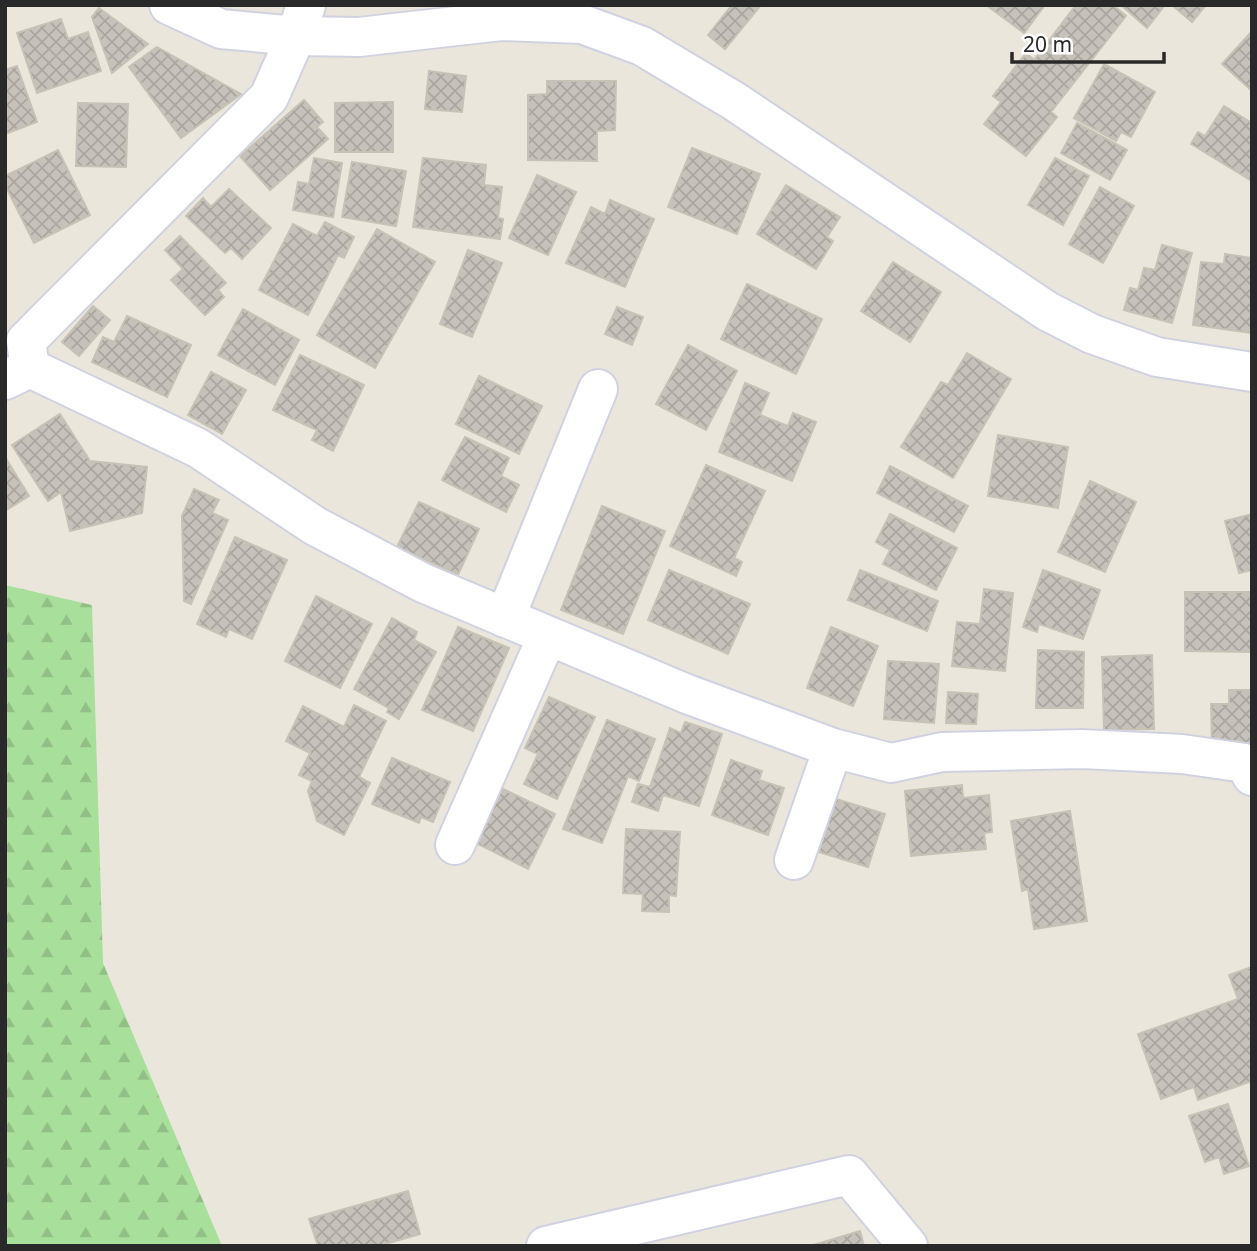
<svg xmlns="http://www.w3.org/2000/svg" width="1257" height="1251" viewBox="0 0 1257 1251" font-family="'Noto Sans',sans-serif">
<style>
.forest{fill:url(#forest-firs)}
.building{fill:url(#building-cross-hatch);stroke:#c6c2b5;stroke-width:2}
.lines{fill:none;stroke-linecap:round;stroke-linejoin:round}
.street-casing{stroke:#d1d2e1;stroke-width:42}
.secondary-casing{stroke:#d1d2e1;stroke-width:42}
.street{stroke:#fff;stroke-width:38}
.secondary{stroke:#fff;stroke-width:38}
</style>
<defs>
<pattern id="forest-firs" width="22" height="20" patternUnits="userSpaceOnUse" patternTransform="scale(1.75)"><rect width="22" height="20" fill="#a8df9a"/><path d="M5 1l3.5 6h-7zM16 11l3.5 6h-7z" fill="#91bf85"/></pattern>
<pattern id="building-cross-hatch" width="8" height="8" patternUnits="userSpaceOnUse" patternTransform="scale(1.75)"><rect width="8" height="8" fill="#c6c2bb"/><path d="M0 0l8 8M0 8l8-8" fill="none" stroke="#aaa7a1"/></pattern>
</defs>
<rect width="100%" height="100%" fill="#eae6db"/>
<path class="forest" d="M5 585 92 605 103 963 222 1246H5Z"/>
<path class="building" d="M732 5H761L725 49 708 35Z
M986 5H1045L1024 33Z
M1076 5H1113L1126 16 1051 112 1057 117 1026 156 984 124 1001 102 993 96 1026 53 1034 60Z
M1121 5H1165L1147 28Z
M1172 5H1206L1192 22Z
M99 8 148 44 112 73 92 17Z
M61 19 68 39 88 32 101 71 37 93 17 33Z
M1252 31V91L1222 64Z
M157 47 241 94 181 138 129 67Z
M1104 64 1155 92 1131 137 1121 132 1116 141 1074 118Z
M17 66 37 122 5 134V70Z
M429 71 466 76 462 112 425 109Z
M547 81H616L615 130 597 131V161L528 160V95L547 94Z
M304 100 323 122 317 127 328 139 270 190 240 156Z
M393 102V152H335V103Z
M78 103 128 104 126 167 76 166Z
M1224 106 1252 123V181L1191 144 1198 132 1205 136Z
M1077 123 1127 150 1110 180 1061 153Z
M692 148 760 174 737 234 668 207Z
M58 150 90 215 34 243 5 185V176Z
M314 158 342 163 333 217 293 210 298 182 309 184Z
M423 158 486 165 484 185 502 187 498 218 503 219 500 239 413 227Z
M1055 158 1089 176 1063 225 1028 205Z
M352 162 406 171 396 226 342 217Z
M537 175 576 192 548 255 509 238Z
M786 185 840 217 827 237 833 241 816 269 757 234Z
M1100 187 1134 206 1103 263 1069 244Z
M229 189 271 228 242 259 231 248 225 253 186 216 203 198 211 207Z
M610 200 654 219 625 287 566 263 591 207 605 214Z
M325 222 354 237 344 258 338 255 308 315 259 290 293 224 317 236Z
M377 229 435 262 375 368 317 335Z
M180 236 226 283 218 290 224 297 205 315 171 280 183 269 165 250Z
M1162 245 1192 253 1172 323 1124 310 1130 288 1138 290 1144 268 1155 270Z
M468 250 502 263 472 337 440 324Z
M1225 254 1252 258V333L1193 325 1201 262 1224 264Z
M893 262 941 292 910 342 861 311Z
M747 284 822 319 796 374 721 339Z
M93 306 110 320 79 356 62 342Z
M617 307 643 317 632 345 605 334Z
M243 309 299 340 275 385 218 355Z
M127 316 191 345 167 397 92 362 103 337 114 342Z
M688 345 737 371 706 430 656 404Z
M967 353 1011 379 953 478 901 447 941 382 948 385Z
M300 355 364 385 333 451 312 440 317 430 273 410Z
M211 372 246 390 222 434 188 415Z
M479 376 542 406 519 454 456 424Z
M745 383 769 393 760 415 788 426 793 413 816 422 792 481 719 452Z
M60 414 90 461 147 467 142 513 70 531 61 492 48 501 12 445Z
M998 435 1068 447 1058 508 988 496Z
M465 437 509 458 501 476 519 485 506 512 442 480Z
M5 457 29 496 5 511Z
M706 465 765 491 734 558 742 562 736 576 670 546Z
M890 466 968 506 954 532 877 493Z
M1090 481 1136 502 1105 572 1058 552Z
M194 489 219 500 212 513 228 520 191 604 184 601 182 516Z
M419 502 479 529 458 575 397 547Z
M602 506 665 531 623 634 561 610Z
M890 514 957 548 936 590 883 564 890 550 876 542Z
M1252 514V570L1239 573 1225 521Z
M235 537 287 560 252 639 229 629 226 637 197 624Z
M669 570 750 604 728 654 648 620Z
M860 570 938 601 927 631 848 600Z
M1043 570 1100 590 1083 639 1039 624 1037 632 1023 627Z
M984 589 1013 593 1005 671 952 666 957 622 980 624Z
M1185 592H1252V652L1185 651Z
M316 596 372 624 340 688 285 661Z
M392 618 417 632 414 640 436 652 399 719 387 712 389 708 354 689Z
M458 627 509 648 473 731 422 710Z
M831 627 878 646 853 706 807 688Z
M1038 650 1084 652 1083 708H1036Z
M1152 655 1154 729 1104 730 1102 657Z
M888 661 939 664 934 723 884 719Z
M1229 690H1252V744L1212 745 1211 704H1229Z
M948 692 978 694 976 724 946 723Z
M549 697 595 717 557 799 524 784 538 754 525 748Z
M354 705 386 721 359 777 370 783 344 835 317 821 308 791 312 781 299 775 310 753 286 741 303 706 344 727Z
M607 720 655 739 639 781 628 776 602 843 563 829Z
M685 722 722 734 699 806 663 795 658 811 632 802 638 784 650 787 670 728 681 733Z
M392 758 450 782 433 822 421 817 419 823 372 804Z
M731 760 762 771 759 780 784 788 768 835 712 815Z
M962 785 963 798 989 795 992 832 984 833 986 849 911 856 905 791Z
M499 787 555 814 528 869 472 841Z
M836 799 885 814 868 867 819 852Z
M1070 811 1087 921 1034 929 1028 889 1022 891 1011 821Z
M626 829 680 832 676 896 669 895V912L642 911 643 894 623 893Z
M1252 967V1081L1198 1100 1194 1087 1161 1099 1138 1034 1238 999 1229 975Z
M1228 1104 1249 1166 1224 1174 1219 1157 1205 1162 1189 1116Z
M408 1191 420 1234 378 1246H318L309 1219Z
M860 1231 864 1246H810Z"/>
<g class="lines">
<g class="street-casing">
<path id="street" d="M30 368 26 341 269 97 296 36 306 5
M5 380 30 368 198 448 315 526 423 583 687 694 833 748 891 763 942 752 1082 749 1182 754 1245 763 1252 776
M505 618 598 389
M455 845 547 637
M794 860 833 748
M546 1246 849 1175 908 1246"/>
</g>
<g class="secondary-casing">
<path id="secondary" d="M169 5 221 29 296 36 359 37 501 21 582 24 642 46 734 101 1047 311 1092 334 1157 357 1252 372"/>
</g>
<use href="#street" class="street"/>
<use href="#secondary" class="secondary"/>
</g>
<rect width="1257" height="1251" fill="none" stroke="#292929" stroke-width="14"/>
<path d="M1012 52v10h152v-10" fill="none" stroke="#292929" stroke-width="3.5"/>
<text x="1023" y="52" font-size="21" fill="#292929" stroke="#ffffff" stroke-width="5" paint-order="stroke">20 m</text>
</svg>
